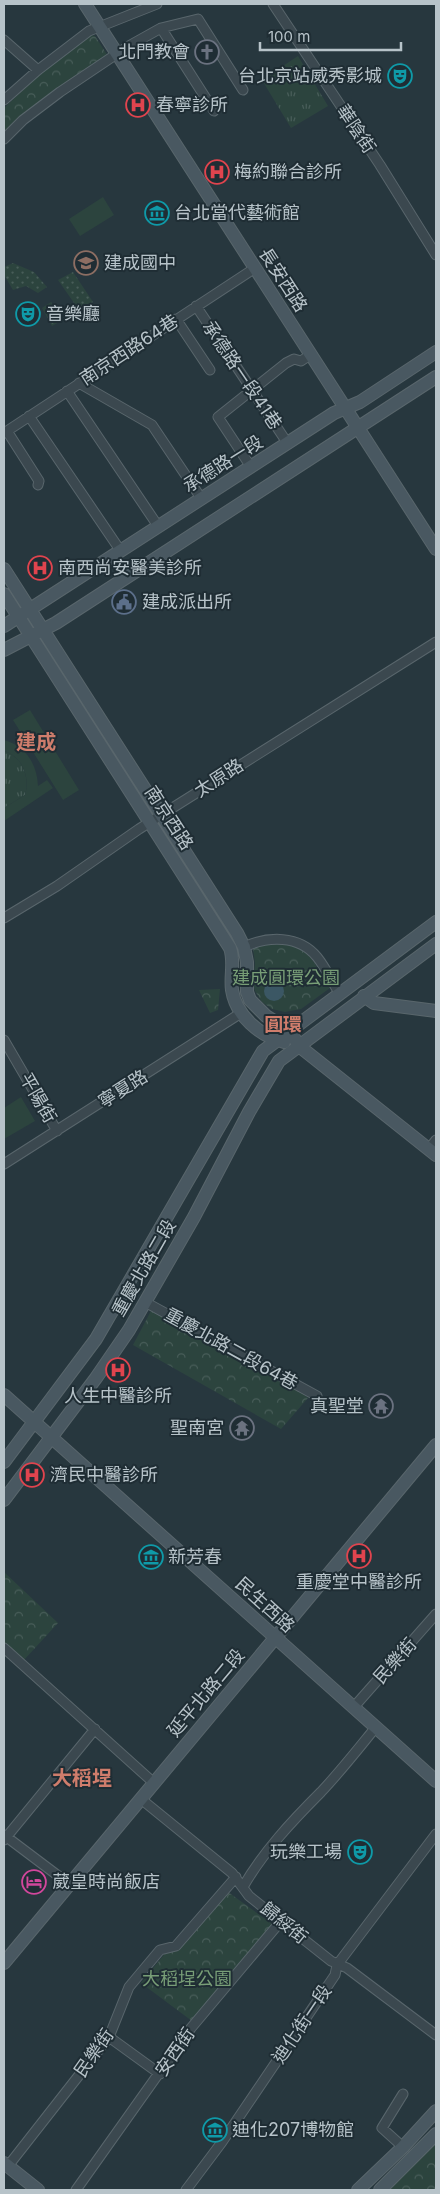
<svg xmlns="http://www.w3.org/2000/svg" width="440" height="2194" viewBox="0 0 440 2194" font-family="Inter,'Noto Sans TC',sans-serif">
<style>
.grass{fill:url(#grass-tufts)}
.park{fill:url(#park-crowns)}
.garden{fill:url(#garden-dots)}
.pitch{fill:#2c443e}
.water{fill:#3b5764}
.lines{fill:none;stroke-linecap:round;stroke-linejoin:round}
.street-casing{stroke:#59666c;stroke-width:11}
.secondary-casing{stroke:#59666c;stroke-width:14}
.street{stroke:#3b484f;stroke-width:9}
.secondary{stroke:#495861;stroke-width:12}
.labels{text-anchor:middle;stroke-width:4;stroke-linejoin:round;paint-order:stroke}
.poi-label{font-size:18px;fill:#b7c3c9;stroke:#1f2d34;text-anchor:start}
.street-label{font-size:18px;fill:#b7c3c9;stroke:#1f2d34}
.park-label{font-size:18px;fill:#789e77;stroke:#1f2d34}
.neighbourhood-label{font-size:19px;font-weight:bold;fill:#cf7d6c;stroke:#1f2d34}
.quarter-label{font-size:20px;font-weight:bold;fill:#cf7d6c;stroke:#1f2d34}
</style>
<defs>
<pattern id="grass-tufts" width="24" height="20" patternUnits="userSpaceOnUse" patternTransform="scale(1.25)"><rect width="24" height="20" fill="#2c443e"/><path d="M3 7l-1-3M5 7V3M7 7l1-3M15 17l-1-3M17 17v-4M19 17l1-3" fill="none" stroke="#485d59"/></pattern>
<pattern id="park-crowns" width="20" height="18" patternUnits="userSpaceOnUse" patternTransform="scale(1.25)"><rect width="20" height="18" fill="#2c443e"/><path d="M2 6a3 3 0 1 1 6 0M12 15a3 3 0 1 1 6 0" fill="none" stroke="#485d59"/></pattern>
<pattern id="garden-dots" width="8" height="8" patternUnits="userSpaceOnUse" patternTransform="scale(1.25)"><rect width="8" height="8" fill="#2c443e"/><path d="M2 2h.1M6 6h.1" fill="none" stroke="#485d59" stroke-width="1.8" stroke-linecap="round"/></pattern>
</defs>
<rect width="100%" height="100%" fill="#27373e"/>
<path class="grass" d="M298 56 328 106 291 128 262 80Z
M4 751C23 757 30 777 25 795L4 808Z"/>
<path class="park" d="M91 35 95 36 108 56 57 88 4 135V108L38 76Z
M274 943C315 947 310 961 330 988L301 1009 285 1012 272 1009 262 1002 255 991 253 983 255 963 253 948Z
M220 989 218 1010 210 1013 199 990Z
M152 1309 301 1392 308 1398 281 1429 133 1345Z
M4 1572 58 1623 23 1661 4 1643Z
M228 1892 272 1924 192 2021 141 1983 167 1951 178 1950Z
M436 2135V2190H384Z"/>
<path class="garden" d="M13 263 34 272 47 287 38 293 26 286 13 290 4 275V267Z
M73 272 93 302 79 310 58 280Z
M51 302 61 321 52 326 42 308Z"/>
<path class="pitch" d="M103 197 114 215 80 236 69 219Z
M30 710 79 790 63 800 13 720Z
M4 740C26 746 37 764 38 786L47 780 53 788 4 821V808L25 795C30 777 23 757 4 751Z
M21 1097 35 1121 4 1139V1108Z"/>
<path class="water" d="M264 991a10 10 0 1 1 20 0a10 10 0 1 1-20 0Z"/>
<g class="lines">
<g class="street-casing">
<path id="street" d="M273 4 380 165 436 255
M161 28 214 111
M4 40 38 70
M4 100 38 70 89 31 157 4
M4 139 23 120 60 92 127 47 161 28 198 19 243 90
M196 306 288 444
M176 319 210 370
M79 383 152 425 201 498
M67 391 158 526
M29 416 120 550
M7 431 39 481 38 485
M4 433 255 268
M251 467 218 417 286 363 294 359 301 361 310 355
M4 918 57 886 139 829 436 642
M244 947C268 936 299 935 317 957 326 968 332 982 340 994
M4 1040 57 1131
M429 1149 436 1140
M4 1164 241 1013
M145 1302 317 1396
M4 1648 154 1783
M353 1708 436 1614
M141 1799 232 1873 249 1896 331 1961 347 1968 436 2035
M4 1835 69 1884
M4 1840 95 1729
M243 1887C263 1852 292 1821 321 1792 340 1772 358 1749 376 1727
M109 2037 160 2074
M403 2147 382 2128 403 2094
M8 2166 109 2037 129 1987 160 1950 176 1946 236 1877
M76 2190 191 2028 281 1921
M186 2190 222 2142 335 1975 337 1965 436 1834"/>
</g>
<g class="secondary-casing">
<path id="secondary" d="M85 4 436 549
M4 569 237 933 244 947 247 962V992L250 1000 266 1016 290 1031 299 1046 436 1155
M4 594 230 948C235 962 230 975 232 990 236 1016 260 1036 284 1042
M4 626 334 413 360 402 436 352
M4 650 56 623 436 377
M364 996 374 1003 436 1011
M4 1395 436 1781
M4 1462 96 1339 263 1051 436 922
M4 1500 96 1378 129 1330 194 1217 249 1112 279 1061 436 944
M4 1963 436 1445
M4 2163 38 2190
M358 2190 403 2147 436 2111
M380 2190 436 2134"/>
</g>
<use href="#street" class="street"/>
<use href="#secondary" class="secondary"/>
</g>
<defs>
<g id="church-ring" transform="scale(1.25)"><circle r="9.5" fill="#1f2d34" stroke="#6b7280" stroke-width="1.5"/><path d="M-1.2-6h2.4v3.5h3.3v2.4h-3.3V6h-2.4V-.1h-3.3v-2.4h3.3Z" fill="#6b7280"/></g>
<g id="theatre-ring" transform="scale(1.25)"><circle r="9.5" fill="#1f2d34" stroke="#0f9aa8" stroke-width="1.5"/><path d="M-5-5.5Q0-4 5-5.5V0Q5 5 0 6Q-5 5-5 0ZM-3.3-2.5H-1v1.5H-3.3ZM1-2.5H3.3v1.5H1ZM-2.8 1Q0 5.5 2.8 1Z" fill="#0f9aa8"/></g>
<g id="hospital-ring" transform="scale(1.25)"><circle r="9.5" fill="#1f2d34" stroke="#e0444e" stroke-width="1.5"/><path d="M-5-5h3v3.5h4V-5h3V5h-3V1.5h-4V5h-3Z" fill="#e0444e"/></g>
<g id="museum-ring" transform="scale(1.25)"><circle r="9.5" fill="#1f2d34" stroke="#0f9aa8" stroke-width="1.5"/><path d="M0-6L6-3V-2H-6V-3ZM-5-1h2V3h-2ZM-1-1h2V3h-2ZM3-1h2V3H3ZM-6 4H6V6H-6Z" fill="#0f9aa8"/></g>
<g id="school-ring" transform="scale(1.25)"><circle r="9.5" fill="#1f2d34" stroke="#8d6e63" stroke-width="1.5"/><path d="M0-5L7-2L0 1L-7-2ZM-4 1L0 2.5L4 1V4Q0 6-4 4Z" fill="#8d6e63"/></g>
<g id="civic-ring" transform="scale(1.25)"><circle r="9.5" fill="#1f2d34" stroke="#5c6f8a" stroke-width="1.5"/><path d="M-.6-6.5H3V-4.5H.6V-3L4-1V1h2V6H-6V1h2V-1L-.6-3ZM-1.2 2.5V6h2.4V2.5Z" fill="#5c6f8a"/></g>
<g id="temple-ring" transform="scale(1.25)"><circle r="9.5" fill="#1f2d34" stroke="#6b7280" stroke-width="1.5"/><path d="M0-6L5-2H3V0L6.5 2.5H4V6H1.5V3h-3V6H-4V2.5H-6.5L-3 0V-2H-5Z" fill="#6b7280"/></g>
<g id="hotel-ring" transform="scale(1.25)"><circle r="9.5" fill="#1f2d34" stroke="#d1479c" stroke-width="1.5"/><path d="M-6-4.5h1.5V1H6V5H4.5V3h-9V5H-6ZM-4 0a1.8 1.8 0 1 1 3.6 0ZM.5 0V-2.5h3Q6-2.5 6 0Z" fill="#d1479c"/></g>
</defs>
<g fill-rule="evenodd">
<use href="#church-ring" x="207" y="52"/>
<use href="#theatre-ring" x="400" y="76"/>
<use href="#hospital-ring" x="138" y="105"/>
<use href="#hospital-ring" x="217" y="172"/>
<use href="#museum-ring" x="157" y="213"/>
<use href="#school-ring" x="86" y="263"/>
<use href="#theatre-ring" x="28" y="314"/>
<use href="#hospital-ring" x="40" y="568"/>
<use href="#civic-ring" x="124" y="602"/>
<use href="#hospital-ring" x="118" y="1370"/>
<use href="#temple-ring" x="381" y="1406"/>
<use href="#temple-ring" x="242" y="1428"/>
<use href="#hospital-ring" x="32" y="1475"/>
<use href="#hospital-ring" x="359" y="1556"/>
<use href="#museum-ring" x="151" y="1557"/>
<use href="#theatre-ring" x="360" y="1852"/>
<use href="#hotel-ring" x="34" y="1882"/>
<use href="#museum-ring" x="215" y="2130"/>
</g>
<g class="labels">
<g class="poi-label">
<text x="190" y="58" text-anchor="end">北門教會</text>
<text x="382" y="82" text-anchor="end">台北京站威秀影城</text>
<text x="156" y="111">春寧診所</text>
<text x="234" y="178">梅約聯合診所</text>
<text x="174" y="219">台北當代藝術館</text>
<text x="104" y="269">建成國中</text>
<text x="46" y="320">音樂廳</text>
<text x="58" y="574">南西尚安醫美診所</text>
<text x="142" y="608">建成派出所</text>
<text x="118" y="1402" text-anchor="middle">人生中醫診所</text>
<text x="364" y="1412" text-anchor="end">真聖堂</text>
<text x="224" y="1434" text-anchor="end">聖南宮</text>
<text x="50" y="1481">濟民中醫診所</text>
<text x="168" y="1563">新芳春</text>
<text x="359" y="1588" text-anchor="middle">重慶堂中醫診所</text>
<text x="342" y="1858" text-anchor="end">玩樂工場</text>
<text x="52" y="1888">葳皇時尚飯店</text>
<text x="232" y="2136">迪化207博物館</text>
</g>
<g class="street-label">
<text transform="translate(356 129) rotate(56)" y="6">華陰街</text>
<text transform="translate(283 280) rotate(57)" y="6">長安西路</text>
<text transform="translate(129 350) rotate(-33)" y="6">南京西路64巷</text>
<text transform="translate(242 375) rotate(56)" y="6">承德路一段41巷</text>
<text transform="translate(223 464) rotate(-32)" y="6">承德路一段</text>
<text transform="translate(219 778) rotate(-33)" y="6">太原路</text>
<text transform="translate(169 818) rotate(57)" y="6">南京西路</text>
<text transform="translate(123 1089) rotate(-32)" y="6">寧夏路</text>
<text transform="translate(38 1098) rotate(60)" y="6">平陽街</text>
<text transform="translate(144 1268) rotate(-60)" y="6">重慶北路二段</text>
<text transform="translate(231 1349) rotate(29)" y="6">重慶北路二段64巷</text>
<text transform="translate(265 1605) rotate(42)" y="6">民生西路</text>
<text transform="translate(395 1661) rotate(-48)" y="6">民樂街</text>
<text transform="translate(206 1693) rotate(-50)" y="6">延平北路二段</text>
<text transform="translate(284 1923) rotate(39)" y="6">歸綏街</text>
<text transform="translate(302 2024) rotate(-56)" y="6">迪化街一段</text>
<text transform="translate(175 2052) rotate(-55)" y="6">安西街</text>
<text transform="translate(94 2053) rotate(-55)" y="6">民樂街</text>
</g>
<g class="park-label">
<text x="286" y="984">建成圓環公園</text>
<text x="187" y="1985">大稻埕公園</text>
</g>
<g class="neighbourhood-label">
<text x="283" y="1031">圓環</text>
</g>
<g class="quarter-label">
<text x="36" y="749">建成</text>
<text x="82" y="1785">大稻埕</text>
</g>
</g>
<rect width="440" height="2194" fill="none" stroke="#b7c3c9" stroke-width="10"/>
<path d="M260 42v8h141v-8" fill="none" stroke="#b7c3c9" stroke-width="2.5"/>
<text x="268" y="42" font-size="15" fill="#b7c3c9" stroke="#1f2d34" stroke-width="4" paint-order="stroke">100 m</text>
</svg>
